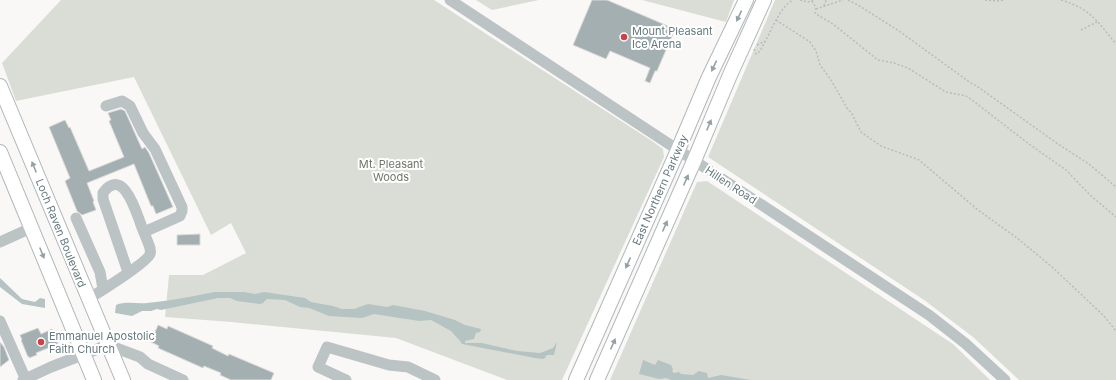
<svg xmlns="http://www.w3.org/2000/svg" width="1116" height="380" font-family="Inter,sans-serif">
<rect width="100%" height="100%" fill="#f9f8f7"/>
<g fill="#daddd6">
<path d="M 61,0 L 434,0 L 652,141 L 663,149 L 664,157 L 562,380 L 507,380 L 396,338 L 231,322 L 165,317 L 169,275 L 203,275 L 246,253 L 231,223 L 211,235 L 134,77 L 16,101 L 2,63 Z"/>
<path d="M 476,0 L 539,0 L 492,10 Z"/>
<path d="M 642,0 L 734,0 L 726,22 Z"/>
<path d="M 775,0 L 1116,0 L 1116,380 L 1019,380 L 973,337 L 924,300 L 708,157 Z"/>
<path d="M 707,181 L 953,344 L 990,380 L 610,380 L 697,182 Z"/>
</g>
<g fill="#b6c3c3">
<path d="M 0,278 L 22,299 L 35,302 L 40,298 L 45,299 L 45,308 L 22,304 L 0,287 Z"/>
<path d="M 215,292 L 244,292 L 255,294 L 264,292 L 305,298 L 311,302 L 333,306 L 342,309 L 354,309 L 368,304 L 387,307 L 393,305 L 425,311 L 455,320 L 465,325 L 481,329 L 480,332 L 476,333 L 474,339 L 465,341 L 465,343 L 482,343 L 517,351 L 540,353 L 553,348 L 557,342 L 554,355 L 547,355 L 544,359 L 535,358 L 462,344 L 460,341 L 451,331 L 431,320 L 419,321 L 374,314 L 362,318 L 329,316 L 309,308 L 300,307 L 285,300 L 267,299 L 263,303 L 260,304 L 237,301 L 230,298 L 218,298 L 161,310 L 157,309 L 151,311 L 142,311 L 132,316 L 115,313 L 116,305 C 126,301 136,304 147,303 C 170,301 193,296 215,292 Z"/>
<path d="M 643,360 L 655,365 L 658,360 L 671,365 L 673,369 L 672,371 L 674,373 L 679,372 L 681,374 L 693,375 L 699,371 L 707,373 L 708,378 L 721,375 L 751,380 L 671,380 L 666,378 L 659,379 L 639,374 Z"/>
</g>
<g fill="#a4afb1" stroke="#dadad9">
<path d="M 592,0 L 607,0 L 675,29 L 657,71 L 655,71 L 650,83 L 645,81 L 650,68 L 610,51 L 606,59 L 573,45 Z"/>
<path d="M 121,109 L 125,111 L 142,149 L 145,147 L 149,153 L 173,207 L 156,214 L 153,206 L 151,206 L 134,164 L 87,183 L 94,201 L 93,202 L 96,210 L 82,215 L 77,211 L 65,181 L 70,178 L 49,127 L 65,120 L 69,128 L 70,127 L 89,171 L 124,157 L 109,121 L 111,120 L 108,113 Z"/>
<path d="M 200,234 L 200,245 L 177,245 L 177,235 Z"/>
<path d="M 158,325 L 167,329 L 168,326 L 213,346 L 212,348 L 228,356 L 229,354 L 274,373 L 271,380 L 231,380 L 220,375 L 221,373 L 204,366 L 203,368 L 158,348 L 159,346 L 151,342 Z"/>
<path d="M 38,328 L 41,334 L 52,329 L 53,331 L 56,330 L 61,341 L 57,342 L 58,344 L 36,353 L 37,355 L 29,358 L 29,356 L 28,357 L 21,340 L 22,340 L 20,335 Z"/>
<path d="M 0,342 L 4,347 L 9,360 L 0,367 Z"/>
</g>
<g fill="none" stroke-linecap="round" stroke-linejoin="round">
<defs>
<g id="major">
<path d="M 0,86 L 123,380"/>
<path d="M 0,152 L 94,380"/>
<path d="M 576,380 L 678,150 L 709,77 L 746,0"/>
<path d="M 597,380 L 694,161 L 730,75 L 764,0"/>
</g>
</defs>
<use href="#major" stroke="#b1b7b9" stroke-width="16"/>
<g stroke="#b7bcbd" stroke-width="1.5" stroke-dasharray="2 2" stroke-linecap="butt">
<path d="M 800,0 L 808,2 L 813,0"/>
<path d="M 848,0 L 858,5 L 899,31 L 968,81 L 978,87 L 1058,144 L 1089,164 L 1116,187"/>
<path d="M 985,0 L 998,1 L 1004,0"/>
<path d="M 1061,0 C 1091,9 1097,21 1116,44"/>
<path d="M 812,1 L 816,8 L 815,13 L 816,14 L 833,24 L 878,60 L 894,63 L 908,68 L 946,92 L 966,96 L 972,100 L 1029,144 L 1066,170 L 1090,195 L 1116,217"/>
<path d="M 824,6 L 826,0"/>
<path d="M 816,9 L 843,0"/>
<path d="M 776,20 L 810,42 L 816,51 L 820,65 L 831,80 L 847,108 L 852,114 L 861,132 L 881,146 L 919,160 L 978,210 L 1017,238 L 1051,266 L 1103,315 L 1116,331"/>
<path d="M 1081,30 L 1097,22"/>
<path d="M 757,45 L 765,41"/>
<path d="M 754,49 L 756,54 L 759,52 C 768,40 779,6 793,0"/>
</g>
<g stroke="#bcc3c4" stroke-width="11">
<path d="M 450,0 L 929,315 L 966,344 L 1005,380"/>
<path d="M 106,106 L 122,101 L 130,106 L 143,133 L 155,149 L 182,207 L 182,211 L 180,216 L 144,232"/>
<path d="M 76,218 L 100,272 L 103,289"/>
<path d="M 0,242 L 31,228"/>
<path d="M 88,299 C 98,293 148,262 150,254 C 151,252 150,250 150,248 C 147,239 143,231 140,222 C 135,208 122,167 103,193 L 103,199 L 128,272"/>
<path d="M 0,321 L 26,380"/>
<path d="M 23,380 L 51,367 L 108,345 L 140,357 L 148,364 L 183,380"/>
<path d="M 346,380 L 318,367 L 327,347 L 389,365 L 408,367 L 435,380"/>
</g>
<use href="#major" stroke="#fff" stroke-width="14"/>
</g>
<defs><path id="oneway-solid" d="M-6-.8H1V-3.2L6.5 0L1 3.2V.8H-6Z"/></defs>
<g fill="#95a2a5">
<use href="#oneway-solid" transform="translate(739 16) rotate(115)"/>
<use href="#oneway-solid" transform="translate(714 66) rotate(115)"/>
<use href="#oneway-solid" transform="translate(709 125) rotate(-67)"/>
<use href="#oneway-solid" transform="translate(34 167) rotate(-112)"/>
<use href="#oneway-solid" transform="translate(686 180) rotate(-66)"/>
<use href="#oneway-solid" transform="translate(665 226) rotate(-66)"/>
<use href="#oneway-solid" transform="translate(42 253) rotate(68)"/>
<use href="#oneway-solid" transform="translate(628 263) rotate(114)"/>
<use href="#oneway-solid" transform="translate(613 344) rotate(-66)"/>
</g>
<g fill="#ce4148" stroke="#fff" stroke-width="1.5">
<circle cx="624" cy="37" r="4"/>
<circle cx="41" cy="342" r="4"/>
</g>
<g text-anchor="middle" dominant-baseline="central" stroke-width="4" stroke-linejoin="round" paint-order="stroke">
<g font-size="11" fill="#677a7e" stroke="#fff" text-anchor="start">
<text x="632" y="31">Mount Pleasant<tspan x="632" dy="13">Ice Arena</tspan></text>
<text x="49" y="336">Emmanuel Apostolic<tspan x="49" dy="13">Faith Church</tspan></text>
</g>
<g font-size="11" fill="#6d7766" stroke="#fff">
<text x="391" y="164">Mt. Pleasant<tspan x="391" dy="13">Woods</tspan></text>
</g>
<g font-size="11" fill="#677a7e" stroke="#fff">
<text transform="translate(731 185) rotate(33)">Hillen Road</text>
<text transform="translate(660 190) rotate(-66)">East Northern Parkway</text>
<text transform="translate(61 233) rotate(68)">Loch Raven Boulevard</text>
</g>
</g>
</svg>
